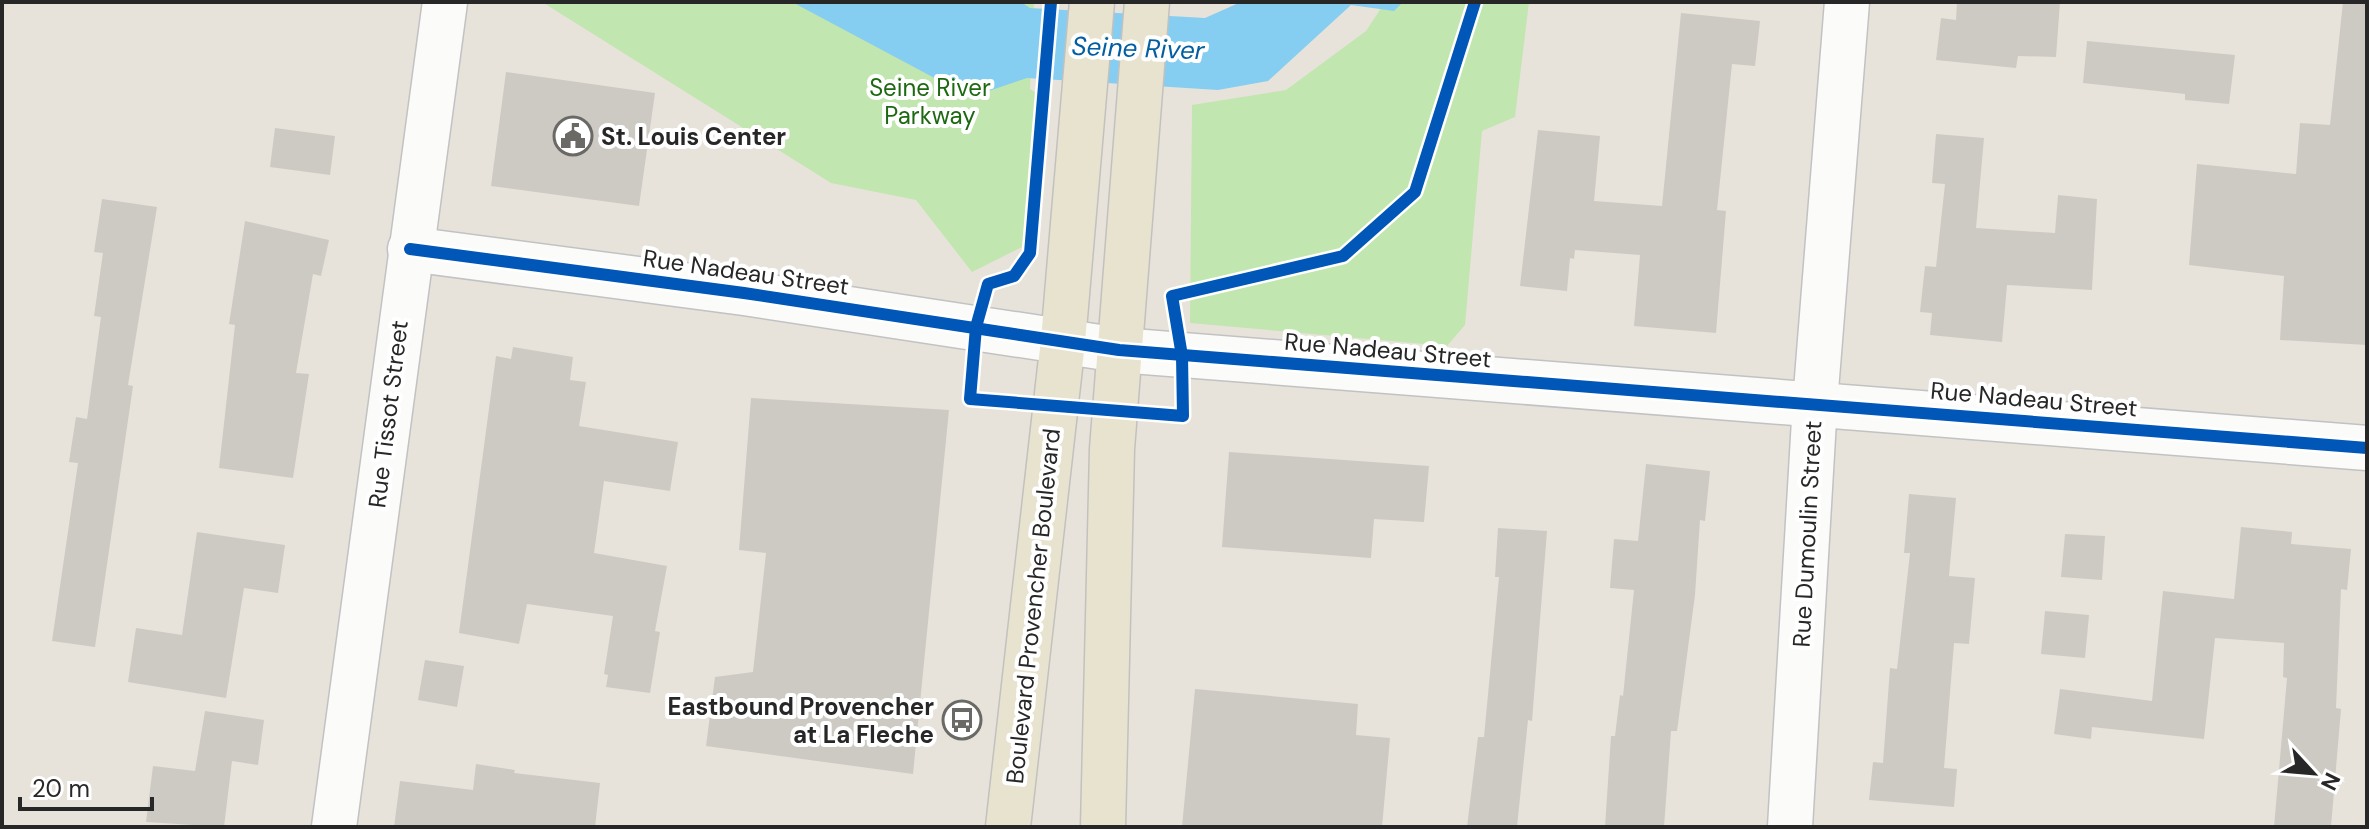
<svg xmlns="http://www.w3.org/2000/svg" width="2369" height="829" font-family="'DM Sans',sans-serif">
<rect width="100%" height="100%" fill="#e7e3db"/>
<g fill="#c2e6af">
<path d="M 542,2 L 1034,2 L 1030,89 L 1040,95 L 1022,247 L 972,272 L 916,200 L 831,183 Z"/>
<path d="M 1385,2 L 1529,2 L 1515,117 L 1482,131 L 1465,325 L 1447,346 L 1190,323 L 1192,105 L 1286,90 L 1366,31 Z"/>
</g>
<path fill="#85cef1" d="M 792,2 L 1021,2 L 1030,8 L 1205,18 L 1241,2 L 1403,2 L 1394,11 L 1351,5 L 1268,81 L 1218,90 L 1027,78 L 980,94 L 942,82 Z"/>
<g fill="#cdcac4">
<path d="M 1957,2 L 2060,2 L 2056,57 L 2018,56 L 2016,68 L 1936,60 L 1941,18 L 1956,20 Z"/>
<path d="M 2343,2 L 2367,3 L 2367,345 L 2280,340 L 2284,276 L 2189,265 L 2197,164 L 2296,174 L 2300,123 L 2330,125 Z"/>
<path d="M 1681,13 L 1760,21 L 1755,66 L 1732,64 L 1717,210 L 1726,211 L 1716,333 L 1634,326 L 1640,255 L 1575,250 L 1574,259 L 1570,258 L 1567,291 L 1520,286 L 1538,130 L 1600,136 L 1594,201 L 1662,206 Z"/>
<path d="M 2087,41 L 2235,55 L 2229,104 L 2185,100 L 2185,94 L 2083,83 Z"/>
<path d="M 506,72 L 655,93 L 639,206 L 491,186 Z"/>
<path d="M 275,128 L 335,136 L 330,175 L 270,167 Z"/>
<path d="M 1936,134 L 1984,138 L 1976,228 L 2055,233 L 2058,195 L 2097,199 L 2092,290 L 2007,285 L 2002,342 L 1930,335 L 1932,313 L 1920,312 L 1925,266 L 1936,267 L 1945,184 L 1932,183 Z"/>
<path d="M 102,199 L 157,207 L 128,385 L 133,386 L 95,647 L 52,641 L 78,463 L 69,462 L 76,417 L 87,419 L 101,317 L 94,316 L 103,253 L 94,252 Z"/>
<path d="M 245,221 L 329,240 L 321,276 L 313,274 L 296,373 L 309,374 L 293,478 L 219,468 L 235,325 L 229,324 Z"/>
<path d="M 513,347 L 573,357 L 570,380 L 586,382 L 579,426 L 678,442 L 670,491 L 604,481 L 594,553 L 667,566 L 655,631 L 660,632 L 650,693 L 606,687 L 608,675 L 604,674 L 613,616 L 527,604 L 519,644 L 459,633 L 496,356 L 511,359 Z"/>
<path d="M 751,398 L 949,410 L 913,774 L 706,746 L 715,677 L 753,672 L 766,553 L 739,550 Z"/>
<path d="M 1229,452 L 1429,466 L 1424,522 L 1374,519 L 1371,558 L 1222,547 Z"/>
<path d="M 1646,464 L 1710,471 L 1705,521 L 1700,520 L 1695,595 L 1677,731 L 1671,731 L 1664,827 L 1605,827 L 1611,736 L 1615,736 L 1620,695 L 1623,696 L 1634,590 L 1610,588 L 1614,539 L 1638,541 Z"/>
<path d="M 1909,494 L 1956,498 L 1949,576 L 1975,578 L 1969,644 L 1954,643 L 1944,768 L 1957,769 L 1954,807 L 1869,800 L 1873,762 L 1883,763 L 1890,668 L 1897,669 L 1910,553 L 1904,553 Z"/>
<path d="M 2241,527 L 2292,532 L 2291,544 L 2351,549 L 2347,590 L 2341,589 L 2336,708 L 2341,709 L 2331,827 L 2274,827 L 2287,678 L 2283,677 L 2284,643 L 2215,638 L 2204,739 L 2092,727 L 2091,739 L 2054,734 L 2060,689 L 2152,701 L 2163,591 L 2234,599 Z"/>
<path d="M 1498,528 L 1547,531 L 1532,721 L 1528,720 L 1517,827 L 1467,827 L 1478,737 L 1484,737 L 1499,577 L 1495,577 Z"/>
<path d="M 197,532 L 285,545 L 278,593 L 244,588 L 226,698 L 128,682 L 136,628 L 182,635 Z"/>
<path d="M 2065,534 L 2105,536 L 2102,580 L 2061,577 Z"/>
<path d="M 2045,611 L 2089,615 L 2085,658 L 2041,654 Z"/>
<path d="M 425,660 L 464,666 L 457,707 L 418,700 Z"/>
<path d="M 1195,689 L 1358,704 L 1356,735 L 1390,738 L 1382,827 L 1182,827 Z"/>
<path d="M 205,711 L 264,720 L 258,765 L 232,761 L 224,827 L 146,822 L 153,766 L 195,771 Z"/>
<path d="M 476,764 L 515,770 L 514,773 L 600,783 L 595,827 L 394,827 L 400,781 L 473,790 Z"/>
</g>
<g fill="none" stroke-linecap="round" stroke-linejoin="round">
<defs>
<g id="minor">
<path d="M 410,249 L 744,293 L 1119,350 L 2367,448"/>
<path d="M 334,827 L 445,2"/>
<path d="M 1790,827 L 1815,403 L 1847,2"/>
</g>
<g id="major">
<path d="M 1008,827 L 1063,341 L 1092,2"/>
<path d="M 1103,827 L 1112,449 L 1147,2"/>
</g>
</defs>
<use href="#minor" stroke="#c2c2c2" stroke-width="47"/>
<use href="#major" stroke="#c3c1bf" stroke-width="47"/>
<use href="#minor" stroke="#fbfbfa" stroke-width="44"/>
<use href="#major" stroke="#e7e3cf" stroke-width="44"/>
<defs>
<g id="cycleway">
<path d="M 1051,2 L 1030,253 L 1014,276 L 988,284 L 976,327 L 970,399 L 1183,416 L 1182,356 L 1172,296 L 1343,256 L 1415,192 L 1475,2"/>
<path d="M 410,249 L 744,293 L 1119,350 L 2367,448"/>
</g>
</defs>
<use href="#cycleway" stroke="#fff" stroke-width="17"/>
<use href="#cycleway" stroke="#0057b8" stroke-width="12"/>
</g>
<defs>
<symbol id="civic-ring" viewBox="-11 -11 22 22"><circle r="9.5" fill="#fff" stroke="#6a6966" stroke-width="1.5"/><path d="M-.6-6.5H3V-4.5H.6V-3L4-1V1h2V6H-6V1h2V-1L-.6-3ZM-1.2 2.5V6h2.4V2.5Z" fill="#6a6966"/></symbol>
<symbol id="bus-ring" viewBox="-11 -11 22 22"><circle r="9.5" fill="#fff" stroke="#6a6966" stroke-width="1.5"/><path d="M-5-6H5V4H4V6H2V4H-2V6H-4V4H-5ZM-3.5-4V0h7V-4ZM-3.5 1.2v1.5H-2V1.2ZM2 1.2v1.5H3.5V1.2Z" fill="#6a6966"/></symbol>
</defs>
<g fill-rule="evenodd">
<use href="#civic-ring" x="551" y="114" width="44" height="44"/>
<use href="#bus-ring" x="940" y="698" width="44" height="44"/>
</g>
<g text-anchor="middle" dominant-baseline="central" stroke-width="8" stroke-linejoin="round" paint-order="stroke">
<g font-size="24" fill="#1d6911" stroke="#fff">
<text x="930" y="87">Seine River<tspan x="930" dy="28">Parkway</tspan></text>
</g>
<g font-size="24" font-weight="bold" fill="#272727" stroke="#fff" text-anchor="start">
<text x="601" y="136">St. Louis Center</text>
<text x="934" y="706" text-anchor="end">Eastbound Provencher<tspan x="934" dy="28">at La Fleche</tspan></text>
</g>
<g font-size="24" fill="#272727" stroke="#fff">
<text transform="translate(746 272) rotate(8)">Rue Nadeau Street</text>
<text transform="translate(1388 350) rotate(5)">Rue Nadeau Street</text>
<text transform="translate(2034 399) rotate(5)">Rue Nadeau Street</text>
<text transform="translate(388 414) rotate(-83)">Rue Tissot Street</text>
<text transform="translate(1807 534) rotate(-87)">Rue Dumoulin Street</text>
<text transform="translate(1033 606) rotate(-84)">Boulevard Provencher Boulevard</text>
</g>
<g font-size="26" font-style="italic" fill="#005ea1" stroke="#fff">
<text transform="translate(1138 48) rotate(2)">Seine River</text>
</g>
</g>
<rect width="2369" height="829" fill="none" stroke="#272727" stroke-width="8"/>
<g transform="translate(2313 773) rotate(116)" stroke="#ffffff" stroke-width="6" paint-order="stroke">
<path d="M0-6L14 30L0 20L-14 30Z" fill="#272727"/>
<text y="-12" font-size="22" font-weight="bold" text-anchor="middle" fill="#272727">N</text>
</g>
<path d="M20 797v12h132v-12" fill="none" stroke="#272727" stroke-width="4"/>
<text x="32" y="797" font-size="24" fill="#272727" stroke="#ffffff" stroke-width="6" paint-order="stroke">20 m</text>
</svg>
